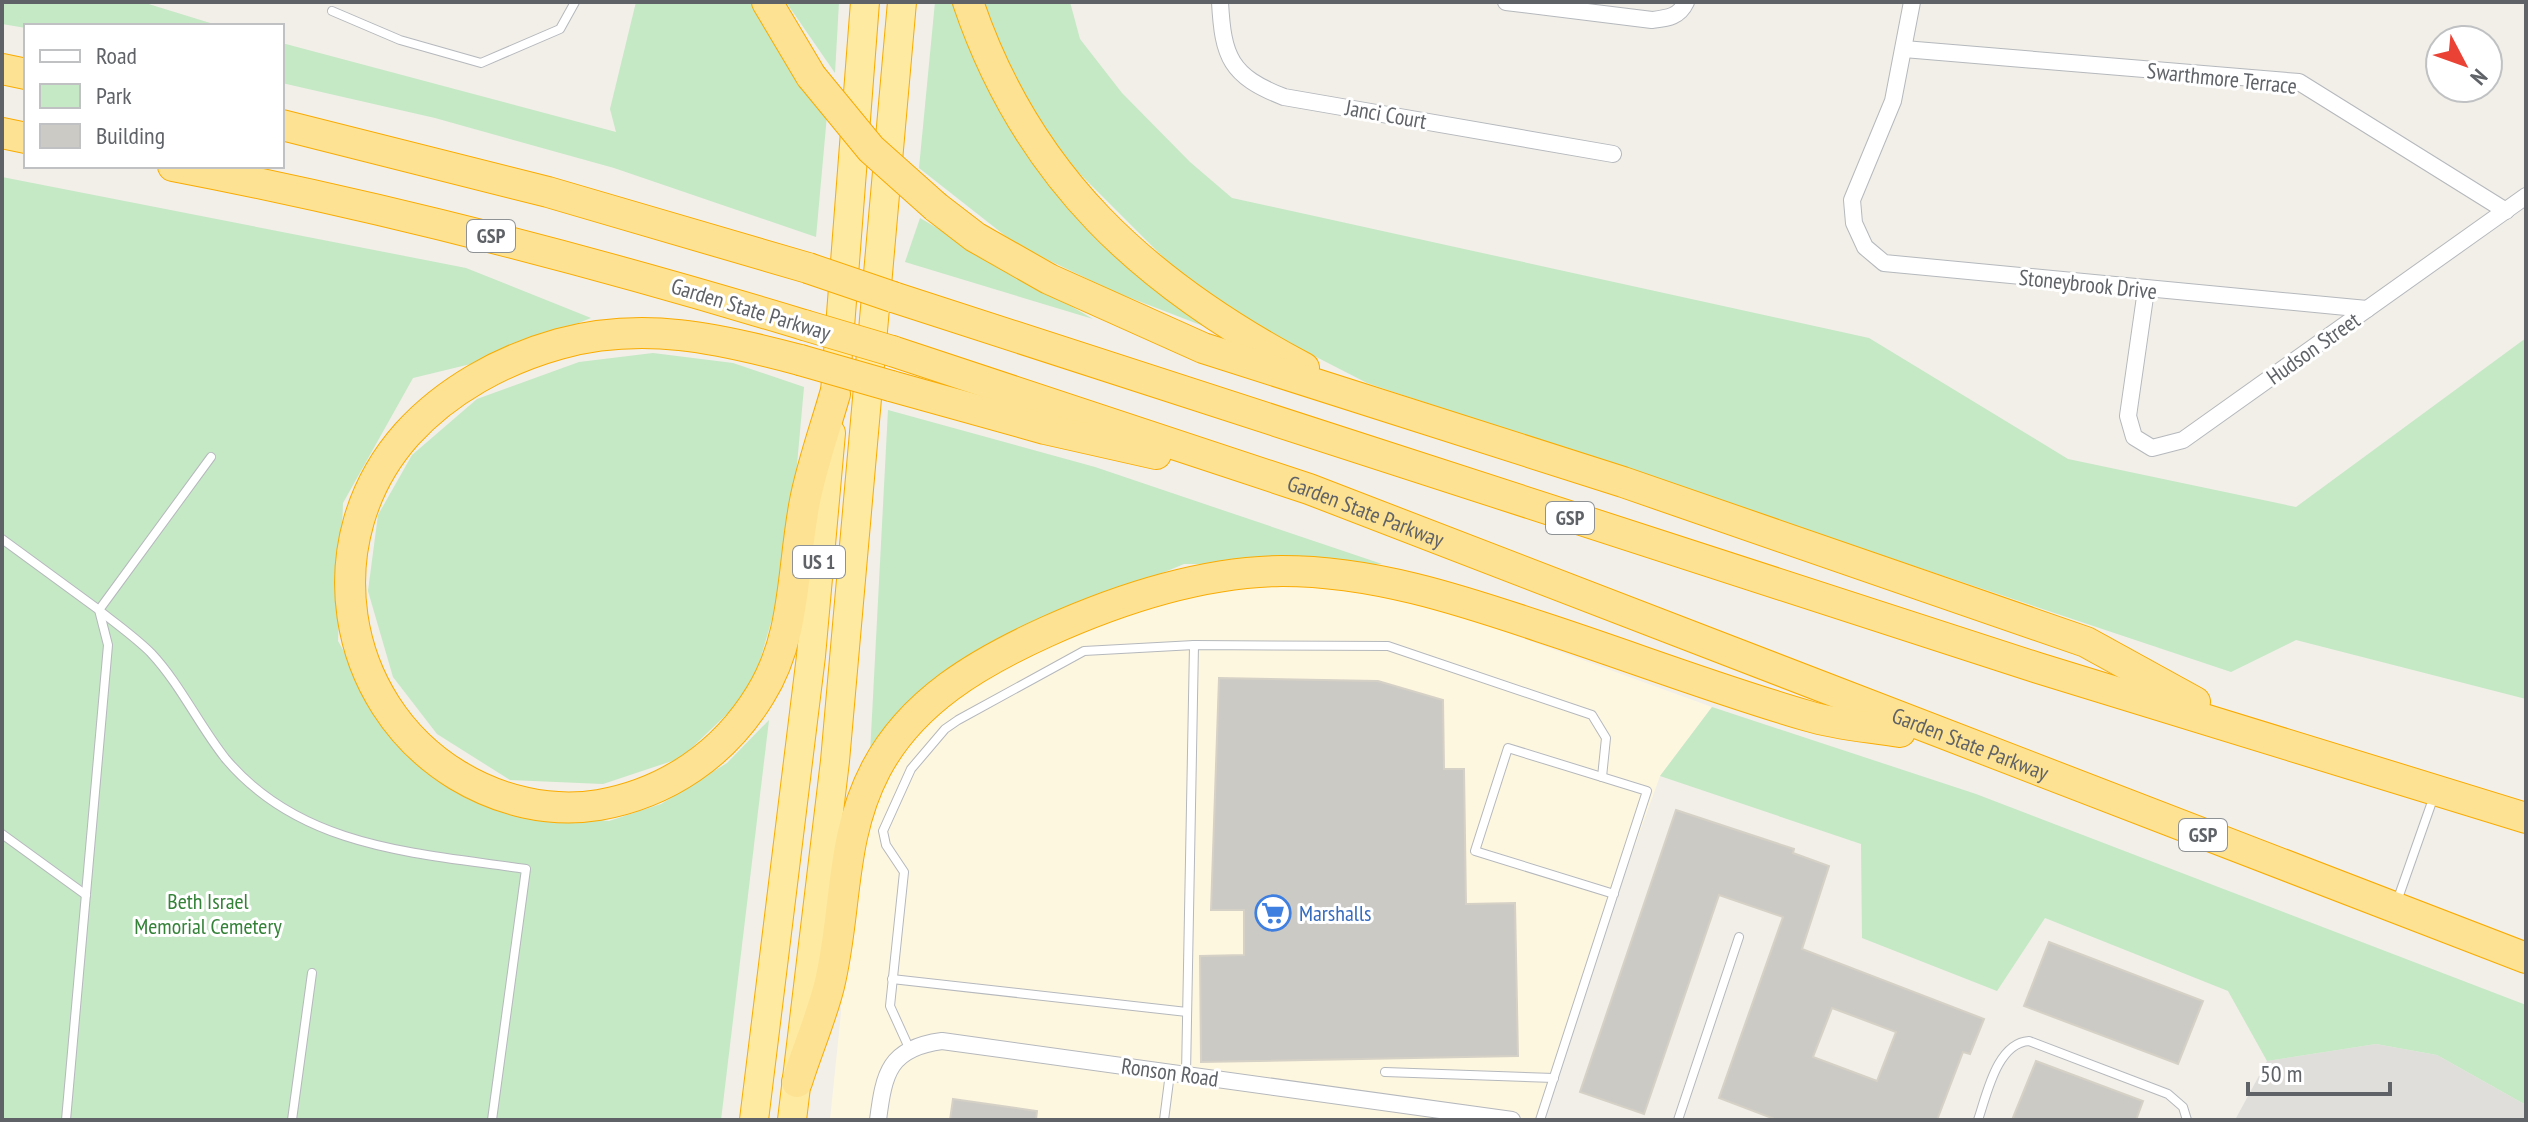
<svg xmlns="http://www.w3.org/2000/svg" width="2528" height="1122" font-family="'PT Sans Narrow',sans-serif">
<rect width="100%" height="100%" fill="#f1efe8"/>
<path fill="#fef7e0" d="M 1286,582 L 1412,598 L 1712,707 L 1660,776 L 1536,1120 L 830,1120 L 841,1013 L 845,924 L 867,813 L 915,735 L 957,689 L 1039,648 L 1120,615 L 1203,589 Z"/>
<path fill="#e0deda" d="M 2376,1044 L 2437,1055 L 2526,1105 L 2526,1120 L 2235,1120 L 2267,1061 Z"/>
<g fill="#c5e8c5">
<path d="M 2,2 L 142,2 L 220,26 L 26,28 L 2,24 Z"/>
<path d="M 636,2 L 753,2 L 827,115 L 816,237 L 614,168 L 435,118 L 282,83 L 282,43 L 616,132 L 610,109 Z"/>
<path d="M 786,2 L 839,2 L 835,73 Z"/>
<path d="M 935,2 L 961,2 L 975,53 L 1211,329 L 1115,292 L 1017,245 L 919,168 Z"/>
<path d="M 985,2 L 1070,2 L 1080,39 L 1122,93 L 1190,162 L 1232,198 L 1869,338 L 2068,459 L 2296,507 L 2526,338 L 2526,699 L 2296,640 L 2231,672 L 1367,383 L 1246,321 L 1171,265 L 1046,140 L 996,47 Z"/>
<path d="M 2,177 L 466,268 L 591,318 L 483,361 L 413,378 L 343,503 L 338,641 L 395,742 L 534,814 L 609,821 L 661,804 L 727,763 L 769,720 L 721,1120 L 2,1120 Z"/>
<path d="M 920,218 L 1093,319 L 905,262 Z"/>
<path d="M 653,353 L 733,363 L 804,387 L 788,564 L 751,691 L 681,758 L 603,784 L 510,780 L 437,734 L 393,677 L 368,591 L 378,515 L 412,455 L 477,399 L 579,362 Z"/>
<path d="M 888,410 L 1095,467 L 1382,564 L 1184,564 L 995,642 L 912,698 L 870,754 Z"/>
<path d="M 1712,707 L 1976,794 L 2526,1005 L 2526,1105 L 2437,1055 L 2376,1044 L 2267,1061 L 2228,991 L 2045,918 L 1997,991 L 1862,938 L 1861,844 L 1660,776 Z"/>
</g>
<g fill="#cccac5" stroke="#d6d1c6" stroke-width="2" fill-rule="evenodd">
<path d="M 1219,678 L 1378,681 L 1443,700 L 1444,769 L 1464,769 L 1466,904 L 1515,903 L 1518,1056 L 1201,1062 L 1200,956 L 1244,955 L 1244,910 L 1211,910 Z"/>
<path d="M 1676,810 L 1794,849 L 1793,853 L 1829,866 L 1802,949 L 1984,1019 L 1970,1054 L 1963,1052 L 1937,1120 L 1777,1120 L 1719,1098 L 1783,917 L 1719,895 L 1644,1114 L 1580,1092 ZM 1832,1008 L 1896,1032 L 1877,1081 L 1813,1057 Z"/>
<path d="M 2049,942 L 2203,1001 L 2178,1064 L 2024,1006 Z"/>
<path d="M 2036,1061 L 2143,1101 L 2136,1120 L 2012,1120 Z"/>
<path d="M 953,1099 L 1037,1111 L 1036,1120 L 950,1120 Z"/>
</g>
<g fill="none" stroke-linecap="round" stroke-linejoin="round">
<defs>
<g id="service">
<path d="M 332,11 L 400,40 L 481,63 L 560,29 L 575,2"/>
<path d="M 211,457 L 99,610 C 116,624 135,637 151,653 C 180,684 199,725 225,758 C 301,849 418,853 526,869 L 492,1120"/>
<path d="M 2,539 L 99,610 L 108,645 L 66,1120"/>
<path d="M 2,834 L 86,895"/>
<path d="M 2396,904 L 2434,796"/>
<path d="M 892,979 L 1187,1012"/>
<path d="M 910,1050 L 890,1006 L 904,872 L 886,845 L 883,831 L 911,769 L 945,729 L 958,720 L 1084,651 L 1194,645 L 1388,646 L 1592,715 L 1606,738 L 1602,777"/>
<path d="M 1385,1072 L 1554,1078"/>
<path d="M 1186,1074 L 1194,645"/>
<path d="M 292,1120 L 312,973"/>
<path d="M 1164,1120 L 1170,1073"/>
<path d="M 1540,1120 L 1647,791 L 1508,748 L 1475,851 L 1614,894"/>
<path d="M 1678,1120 L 1739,937"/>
<path d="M 1978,1120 C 1987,1094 1997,1043 2029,1041 L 2168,1094 L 2183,1107 L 2187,1120"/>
</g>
<g id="minor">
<path d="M 1220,2 C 1223,57 1230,76 1284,97 L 1613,154"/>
<path d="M 1506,2 L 1652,20 C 1668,18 1679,17 1686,2"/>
<path d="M 1912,2 L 1893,101 L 1852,200 L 1854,223 L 1865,247 L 1884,263 L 2367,309"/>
<path d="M 1904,49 L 2299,82 L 2506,211"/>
<path d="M 2146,290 L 2128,416 L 2134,437 L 2152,448 L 2183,440 L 2526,196"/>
<path d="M 878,1120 C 884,1073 889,1048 942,1041 L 1512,1120"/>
</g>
<g id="trunk">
<path d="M 835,392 L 865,2"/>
<path d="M 754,1120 L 811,656 L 831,433"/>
<path d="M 792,1120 L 835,761 L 902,2"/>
</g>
<g id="motorway">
<path d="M 767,2 L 811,76"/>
<path d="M 968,2 C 1027,177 1144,283 1304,368"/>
<path d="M 2,69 L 26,74"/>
<path d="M 282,125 L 548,192 L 808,268"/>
<path d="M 2,133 L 26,138"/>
<path d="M 173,166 C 387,207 596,262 804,325"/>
<path d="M 936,207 L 975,237 L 1049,279 L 1203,348 L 1623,482 L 2086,642 L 2195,702"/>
<path d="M 893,297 L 2038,668 L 2526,818"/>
<path id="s1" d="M 892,351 L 1309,489 L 2526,958"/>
<path d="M 800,360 C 718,338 642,321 559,344 C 502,360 447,390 407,434 C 314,538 338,702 457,775 C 500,801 550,813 599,805 C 667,793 724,754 760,695 C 797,636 792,567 805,501 C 812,465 825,429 835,394"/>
<path d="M 891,386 L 1045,429 L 1156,454"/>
<path d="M 797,1082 C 807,1050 821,1018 829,986 C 847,913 839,839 876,769 C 912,701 978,663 1046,632 C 1119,599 1201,572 1282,571 C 1372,571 1458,599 1541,627 C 1630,656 1718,690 1808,716 C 1837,725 1870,727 1900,732"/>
</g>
</defs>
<use href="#service" stroke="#b5b8bc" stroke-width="10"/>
<use href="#minor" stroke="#b5b8bc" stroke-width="18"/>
<use href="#trunk" stroke="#f9ab00" stroke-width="30"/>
<use href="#motorway" stroke="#f9ab00" stroke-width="32"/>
<use href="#service" stroke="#fff" stroke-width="8"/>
<use href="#minor" stroke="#fff" stroke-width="16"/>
<use href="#trunk" stroke="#feeaa1" stroke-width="28"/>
<use href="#motorway" stroke="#fde293" stroke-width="30"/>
<defs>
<g id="motorway-bridge">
<path d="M 811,76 L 871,149 L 936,207"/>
<path d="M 808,268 L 893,297"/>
<path d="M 804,325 L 892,351"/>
<path d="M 800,360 L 891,386"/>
</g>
</defs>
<use href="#motorway-bridge" stroke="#f9ab00" stroke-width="32" stroke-linecap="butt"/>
<use href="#motorway-bridge" stroke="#fde293" stroke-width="30"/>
</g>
<defs>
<symbol id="supermarket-ring" viewBox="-11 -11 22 22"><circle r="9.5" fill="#fff" stroke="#3f7fe0" stroke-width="1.5"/><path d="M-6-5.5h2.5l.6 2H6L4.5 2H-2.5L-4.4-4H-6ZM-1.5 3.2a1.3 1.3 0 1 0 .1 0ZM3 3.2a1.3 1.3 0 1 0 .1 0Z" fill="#3f7fe0"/></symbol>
</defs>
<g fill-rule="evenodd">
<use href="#supermarket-ring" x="1253" y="893" width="40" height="40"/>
</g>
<g text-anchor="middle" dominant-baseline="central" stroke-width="6" stroke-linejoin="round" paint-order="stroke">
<g fill="#fff" stroke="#8f9295" stroke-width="2">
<rect x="467" y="220" width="48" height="32" rx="6"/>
<rect x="1546" y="502" width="48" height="32" rx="6"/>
<rect x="793" y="546" width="52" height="32" rx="6"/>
<rect x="2179" y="819" width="48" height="32" rx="6"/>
</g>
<g font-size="20" font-weight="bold" fill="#5f6368">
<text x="491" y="236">GSP</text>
<text x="1570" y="518">GSP</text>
<text x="819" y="562">US 1</text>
<text x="2203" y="835">GSP</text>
</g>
<g font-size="22" fill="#5f6368" stroke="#fff">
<text transform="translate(2222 78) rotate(6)">Swarthmore Terrace</text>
<text transform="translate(1386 114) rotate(10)">Janci Court</text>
<text transform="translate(2088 284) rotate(6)">Stoneybrook Drive</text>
<text transform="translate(751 309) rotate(17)">Garden State Parkway</text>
<text transform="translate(2313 348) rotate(-35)">Hudson Street</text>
<text stroke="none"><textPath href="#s1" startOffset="500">Garden State Parkway</textPath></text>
<text stroke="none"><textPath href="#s1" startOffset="1148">Garden State Parkway</textPath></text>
<text transform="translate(1170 1072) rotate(8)">Ronson Road</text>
</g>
<g font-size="22" fill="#348238" stroke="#fff">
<text x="208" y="901">Beth Israel<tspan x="208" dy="25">Memorial Cemetery</tspan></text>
</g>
<g font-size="22" fill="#366cbe" stroke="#fff" text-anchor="start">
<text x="1299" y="913">Marshalls</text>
</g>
</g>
<rect width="2528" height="1122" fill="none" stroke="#5f6368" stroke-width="8"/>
<rect x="24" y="24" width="260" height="144" fill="#ffffff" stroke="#bfc1c3" stroke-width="2"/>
<rect x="40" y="50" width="40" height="12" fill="#ffffff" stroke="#bfc1c3" stroke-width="2"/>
<text x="96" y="64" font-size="24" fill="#5f6368">Road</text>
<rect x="40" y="84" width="40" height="24" fill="#c5e8c5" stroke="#bfc1c3" stroke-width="2"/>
<text x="96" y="104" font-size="24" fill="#5f6368">Park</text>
<rect x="40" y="124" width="40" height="24" fill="#cccac5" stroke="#bfc1c3" stroke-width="2"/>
<text x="96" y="144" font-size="24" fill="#5f6368">Building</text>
<g transform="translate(2464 64) rotate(131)"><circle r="38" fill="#ffffff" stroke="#bfc1c3" stroke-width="2"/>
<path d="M0-6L14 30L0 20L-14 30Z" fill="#ea4335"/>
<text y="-12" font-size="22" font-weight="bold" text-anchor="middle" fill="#5f6368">N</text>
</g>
<path d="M2248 1082v12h142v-12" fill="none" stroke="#5f6368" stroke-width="4"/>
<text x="2260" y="1082" font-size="24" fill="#5f6368" stroke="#ffffff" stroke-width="6" paint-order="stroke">50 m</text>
</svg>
